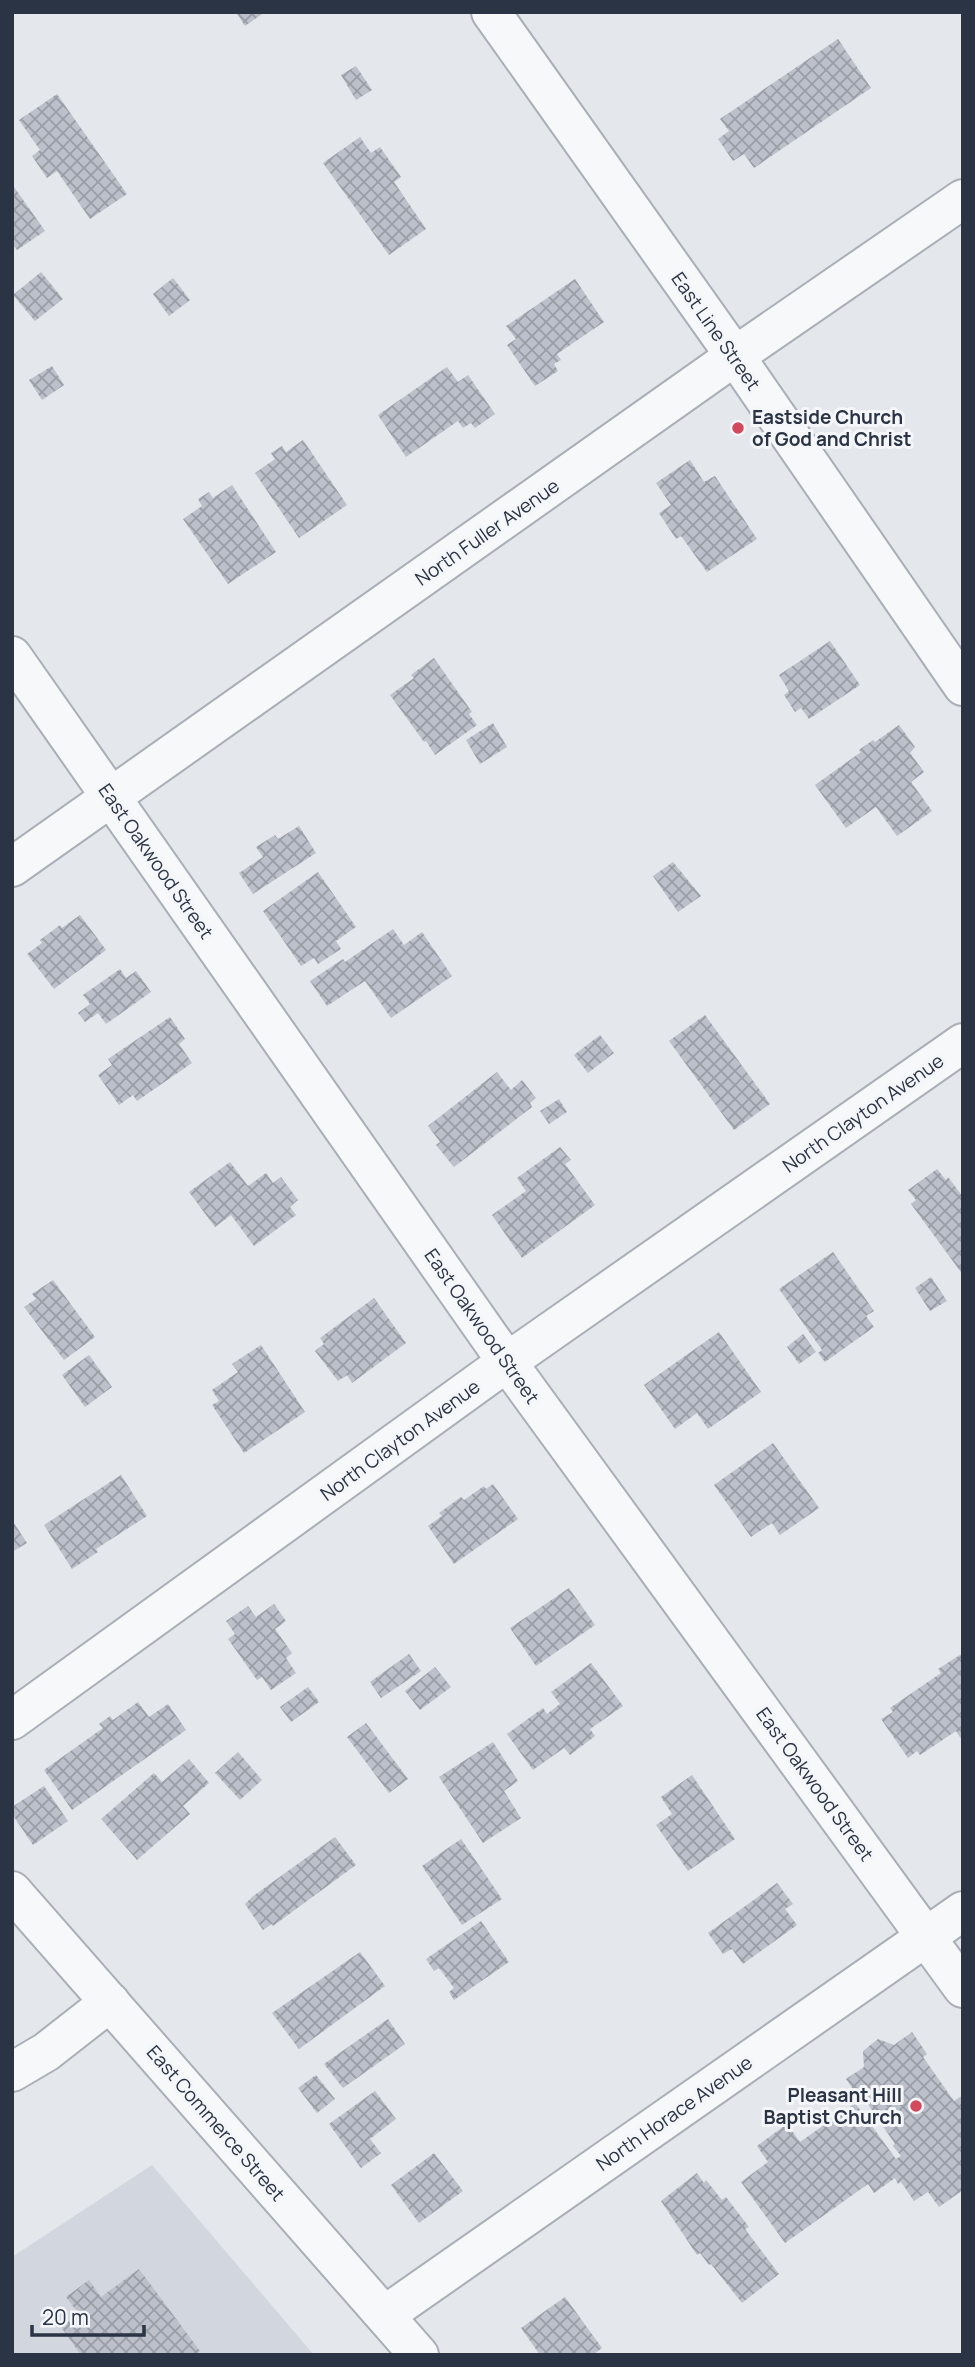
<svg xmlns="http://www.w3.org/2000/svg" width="975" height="2367" font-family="Manrope,sans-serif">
<defs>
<pattern id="building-cross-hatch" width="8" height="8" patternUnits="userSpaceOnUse" patternTransform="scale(1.75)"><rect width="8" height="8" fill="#bbc0ca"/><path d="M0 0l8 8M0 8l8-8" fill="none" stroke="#989da6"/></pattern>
</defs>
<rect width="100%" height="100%" fill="#e4e7ec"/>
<path fill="#d2d6de" d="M 152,2165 L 314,2355 L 12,2355 L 12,2257 Z"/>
<g fill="url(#building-cross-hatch)">
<path d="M 236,12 L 265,12 L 245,26 Z"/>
<path d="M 838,39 L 871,88 L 754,168 L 744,154 L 733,161 L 718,139 L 729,131 L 720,119 Z"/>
<path d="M 356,66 L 372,90 L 356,100 L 341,75 Z"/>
<path d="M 57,94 L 127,194 L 90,219 L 57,171 L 47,178 L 32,156 L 40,150 L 19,120 Z"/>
<path d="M 360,137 L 371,153 L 380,147 L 401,177 L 394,182 L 426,229 L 389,255 L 323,163 Z"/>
<path d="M 12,184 L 45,231 L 17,250 L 12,244 Z"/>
<path d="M 41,272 L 63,299 L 35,321 L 13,295 Z"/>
<path d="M 173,278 L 190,300 L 169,316 L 153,294 Z"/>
<path d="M 575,279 L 604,322 L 557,354 L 561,360 L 554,364 L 558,371 L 535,386 L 507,345 L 516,339 L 506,326 Z"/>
<path d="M 52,366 L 64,385 L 42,400 L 29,380 Z"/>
<path d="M 447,367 L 458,382 L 468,375 L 495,414 L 475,428 L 471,423 L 463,428 L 458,421 L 406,457 L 378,415 Z"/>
<path d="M 303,440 L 347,505 L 299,538 L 255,473 L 275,459 L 271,453 L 282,446 L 286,452 Z"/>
<path d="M 690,460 L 704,482 L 715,476 L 757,539 L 707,572 L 681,536 L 676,539 L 659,513 L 671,505 L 656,483 Z"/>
<path d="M 232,485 L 276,552 L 228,584 L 183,519 L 202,506 L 198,499 L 209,492 L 213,498 Z"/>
<path d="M 830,641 L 860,685 L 809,719 L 801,708 L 795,712 L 784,695 L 789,691 L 779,675 Z"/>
<path d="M 434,658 L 472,712 L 469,714 L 477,725 L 435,755 L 426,741 L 424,742 L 390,695 L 414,678 L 411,675 Z"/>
<path d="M 493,723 L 507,747 L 480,764 L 466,740 Z"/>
<path d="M 899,725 L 915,747 L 910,753 L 924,772 L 911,782 L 932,811 L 897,836 L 876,807 L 846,828 L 815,785 L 861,752 L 859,750 L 873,740 L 875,742 Z"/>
<path d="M 299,826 L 316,853 L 253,894 L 239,873 L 263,857 L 256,847 L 275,835 L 278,839 Z"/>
<path d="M 673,862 L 701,896 L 678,912 L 653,876 Z"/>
<path d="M 318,872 L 356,927 L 336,941 L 341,949 L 318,964 L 314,958 L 301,966 L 263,911 Z"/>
<path d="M 80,915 L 106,950 L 54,989 L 27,954 L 42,943 L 40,940 L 60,925 L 62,928 Z"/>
<path d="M 393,929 L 404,945 L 422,932 L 452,976 L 391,1018 L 365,981 L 327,1006 L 310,981 L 343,959 L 345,962 Z"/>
<path d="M 120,969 L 126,978 L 136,971 L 151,992 L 106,1024 L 98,1013 L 85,1022 L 78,1013 L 90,1004 L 83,995 Z"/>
<path d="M 705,1015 L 770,1104 L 734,1130 L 669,1041 Z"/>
<path d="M 170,1017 L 185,1039 L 179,1044 L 192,1063 L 137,1101 L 133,1095 L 119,1105 L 98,1075 L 112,1065 L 108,1059 Z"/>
<path d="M 600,1035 L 614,1053 L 588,1073 L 574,1055 Z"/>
<path d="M 497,1072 L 511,1090 L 522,1080 L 536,1098 L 530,1103 L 532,1107 L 454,1167 L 436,1145 L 440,1142 L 428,1126 Z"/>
<path d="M 559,1099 L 567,1112 L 549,1124 L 540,1111 Z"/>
<path d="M 560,1147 L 571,1160 L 565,1164 L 595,1205 L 522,1258 L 492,1215 L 526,1191 L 517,1178 Z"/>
<path d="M 230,1162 L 248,1186 L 266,1173 L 273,1183 L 281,1177 L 298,1200 L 290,1207 L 296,1215 L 254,1246 L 231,1215 L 215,1227 L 189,1192 Z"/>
<path d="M 937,1169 L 946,1180 L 948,1177 L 963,1197 L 963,1275 L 911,1204 L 916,1200 L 908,1190 Z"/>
<path d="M 833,1252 L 874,1311 L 866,1316 L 874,1327 L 825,1362 L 818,1353 L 822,1350 L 779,1289 Z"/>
<path d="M 931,1277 L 947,1301 L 930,1311 L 915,1288 Z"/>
<path d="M 53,1280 L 95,1337 L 64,1360 L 24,1307 L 36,1299 L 32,1294 Z"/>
<path d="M 374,1298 L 406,1343 L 352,1383 L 347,1375 L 338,1381 L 315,1351 L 324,1344 L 320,1338 Z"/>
<path d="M 719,1332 L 761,1392 L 708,1429 L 697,1413 L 675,1429 L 644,1385 Z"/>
<path d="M 803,1334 L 816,1352 L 799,1364 L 787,1347 Z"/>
<path d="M 261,1345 L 305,1412 L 244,1453 L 212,1405 L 219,1401 L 212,1390 L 238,1372 L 232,1364 Z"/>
<path d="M 89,1355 L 112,1387 L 85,1407 L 62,1375 Z"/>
<path d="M 773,1443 L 819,1508 L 780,1535 L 772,1523 L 751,1537 L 714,1485 Z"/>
<path d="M 121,1475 L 147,1516 L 96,1549 L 98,1552 L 72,1569 L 44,1525 Z"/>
<path d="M 493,1484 L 518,1519 L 454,1564 L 428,1526 L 442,1516 L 439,1513 L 461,1497 L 464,1500 L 484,1486 L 486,1489 Z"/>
<path d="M 12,1520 L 27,1543 L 12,1552 Z"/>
<path d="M 569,1588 L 595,1625 L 536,1666 L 510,1628 Z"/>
<path d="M 274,1604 L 286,1621 L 275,1629 L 292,1653 L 286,1658 L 296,1673 L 271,1690 L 262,1677 L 257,1680 L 228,1639 L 235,1634 L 226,1621 L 248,1606 L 256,1617 Z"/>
<path d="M 963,1653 L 963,1742 L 956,1731 L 920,1755 L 917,1751 L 908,1758 L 881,1719 L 893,1712 L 890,1708 L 941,1673 L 938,1669 Z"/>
<path d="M 409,1654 L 421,1671 L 381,1698 L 370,1682 Z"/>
<path d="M 591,1663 L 623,1706 L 590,1729 L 595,1736 L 570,1755 L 564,1748 L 533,1770 L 507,1734 L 543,1708 L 547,1714 L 560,1704 L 551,1692 Z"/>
<path d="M 435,1667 L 451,1687 L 420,1710 L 405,1691 Z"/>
<path d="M 308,1687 L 319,1702 L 291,1722 L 280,1707 Z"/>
<path d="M 138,1702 L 149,1717 L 168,1704 L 186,1730 L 72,1810 L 44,1770 L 103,1728 L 99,1724 L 110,1716 L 113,1720 Z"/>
<path d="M 366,1723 L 408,1779 L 389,1793 L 347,1737 Z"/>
<path d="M 493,1742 L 518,1781 L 504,1791 L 521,1818 L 483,1843 L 439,1777 Z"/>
<path d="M 238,1752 L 262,1780 L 240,1800 L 215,1773 Z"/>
<path d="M 189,1759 L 209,1783 L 183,1806 L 190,1814 L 137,1860 L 101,1819 L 154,1773 L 162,1782 Z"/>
<path d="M 692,1775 L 735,1839 L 688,1871 L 656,1825 L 672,1814 L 661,1797 Z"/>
<path d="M 44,1786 L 68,1821 L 33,1845 L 12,1814 L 12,1807 Z"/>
<path d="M 335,1837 L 356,1865 L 273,1926 L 272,1924 L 263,1930 L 245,1904 L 252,1897 Z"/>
<path d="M 461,1839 L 502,1899 L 462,1925 L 422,1866 Z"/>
<path d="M 777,1883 L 793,1904 L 785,1909 L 797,1925 L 743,1964 L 732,1949 L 723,1954 L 708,1933 Z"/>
<path d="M 481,1921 L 509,1962 L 454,2000 L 449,1992 L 454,1988 L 439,1968 L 434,1971 L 426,1959 Z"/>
<path d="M 360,1952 L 385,1986 L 299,2049 L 272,2013 Z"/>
<path d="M 388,2019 L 405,2044 L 343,2088 L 324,2064 Z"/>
<path d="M 912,2032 L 927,2054 L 923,2057 L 954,2101 L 963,2095 L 963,2190 L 939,2207 L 928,2192 L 914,2201 L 901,2182 L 898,2184 L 895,2178 L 874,2193 L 868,2184 L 785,2243 L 741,2182 L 768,2162 L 757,2146 L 787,2124 L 800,2142 L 855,2103 L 896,2159 L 901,2156 L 893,2146 L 895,2144 L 865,2100 L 862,2102 L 846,2079 L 864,2067 L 863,2051 L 878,2039 L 894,2045 Z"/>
<path d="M 316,2075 L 335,2099 L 317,2113 L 298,2088 Z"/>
<path d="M 375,2091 L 396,2119 L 370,2139 L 381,2153 L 361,2168 L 329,2124 Z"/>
<path d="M 434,2153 L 463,2191 L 419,2223 L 391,2185 Z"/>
<path d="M 697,2173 L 704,2183 L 706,2180 L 722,2200 L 726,2197 L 749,2227 L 745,2229 L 779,2274 L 742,2303 L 711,2264 L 709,2265 L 700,2253 L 697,2255 L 661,2201 Z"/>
<path d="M 139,2269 L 200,2351 L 195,2355 L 81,2355 L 61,2327 L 79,2314 L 66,2297 L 89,2280 L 101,2297 Z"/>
<path d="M 565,2297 L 602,2348 L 593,2355 L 540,2355 L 521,2328 Z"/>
</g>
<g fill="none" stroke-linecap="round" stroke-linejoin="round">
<defs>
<g id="minor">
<path d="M 491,12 L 735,356 L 963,686"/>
<path d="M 12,656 L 507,1362 L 963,1988"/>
<path d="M 12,867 L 735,356 L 963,199"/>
<path d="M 12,1720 L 507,1362 L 963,1043"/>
<path d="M 12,1891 L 419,2355"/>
<path d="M 12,2072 L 46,2052 L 110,2002"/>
<path d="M 385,2315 L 963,1911"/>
</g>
</defs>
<use href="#minor" stroke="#a9aeb7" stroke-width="42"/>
<use href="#minor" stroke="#f7f8fa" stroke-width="38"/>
</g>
<g fill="#d1495b" stroke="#f4f6f9" stroke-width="2.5">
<circle cx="738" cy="428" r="7"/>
<circle cx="916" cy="2106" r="7"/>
</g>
<g text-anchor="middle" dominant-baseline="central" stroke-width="6" stroke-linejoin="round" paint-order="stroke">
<g font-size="19" fill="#2b3445" stroke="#f4f6f9">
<text transform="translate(716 331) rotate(55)">East Line Street</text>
<text transform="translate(487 532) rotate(-35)">North Fuller Avenue</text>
<text transform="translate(156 861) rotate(55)">East Oakwood Street</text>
<text transform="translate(863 1113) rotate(-35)">North Clayton Avenue</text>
<text transform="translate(482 1326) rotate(55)">East Oakwood Street</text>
<text transform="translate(400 1440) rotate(-36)">North Clayton Avenue</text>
<text transform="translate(815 1784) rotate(54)">East Oakwood Street</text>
<text transform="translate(674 2113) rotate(-35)">North Horace Avenue</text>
<text transform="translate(216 2123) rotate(49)">East Commerce Street</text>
</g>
<g font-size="19" font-weight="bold" fill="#2b3445" stroke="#f4f6f9" text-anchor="start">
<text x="752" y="417">Eastside Church<tspan x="752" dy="22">of God and Christ</tspan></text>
<text x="902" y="2095" text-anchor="end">Pleasant Hill<tspan x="902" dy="22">Baptist Church</tspan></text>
</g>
</g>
<rect width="975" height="2367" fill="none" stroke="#2b3445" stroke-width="28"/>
<path d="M32 2325v10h112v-10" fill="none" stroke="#2b3445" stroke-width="3.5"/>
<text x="42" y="2325" font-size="21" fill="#2b3445" stroke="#f4f6f9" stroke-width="5" paint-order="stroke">20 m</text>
</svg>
